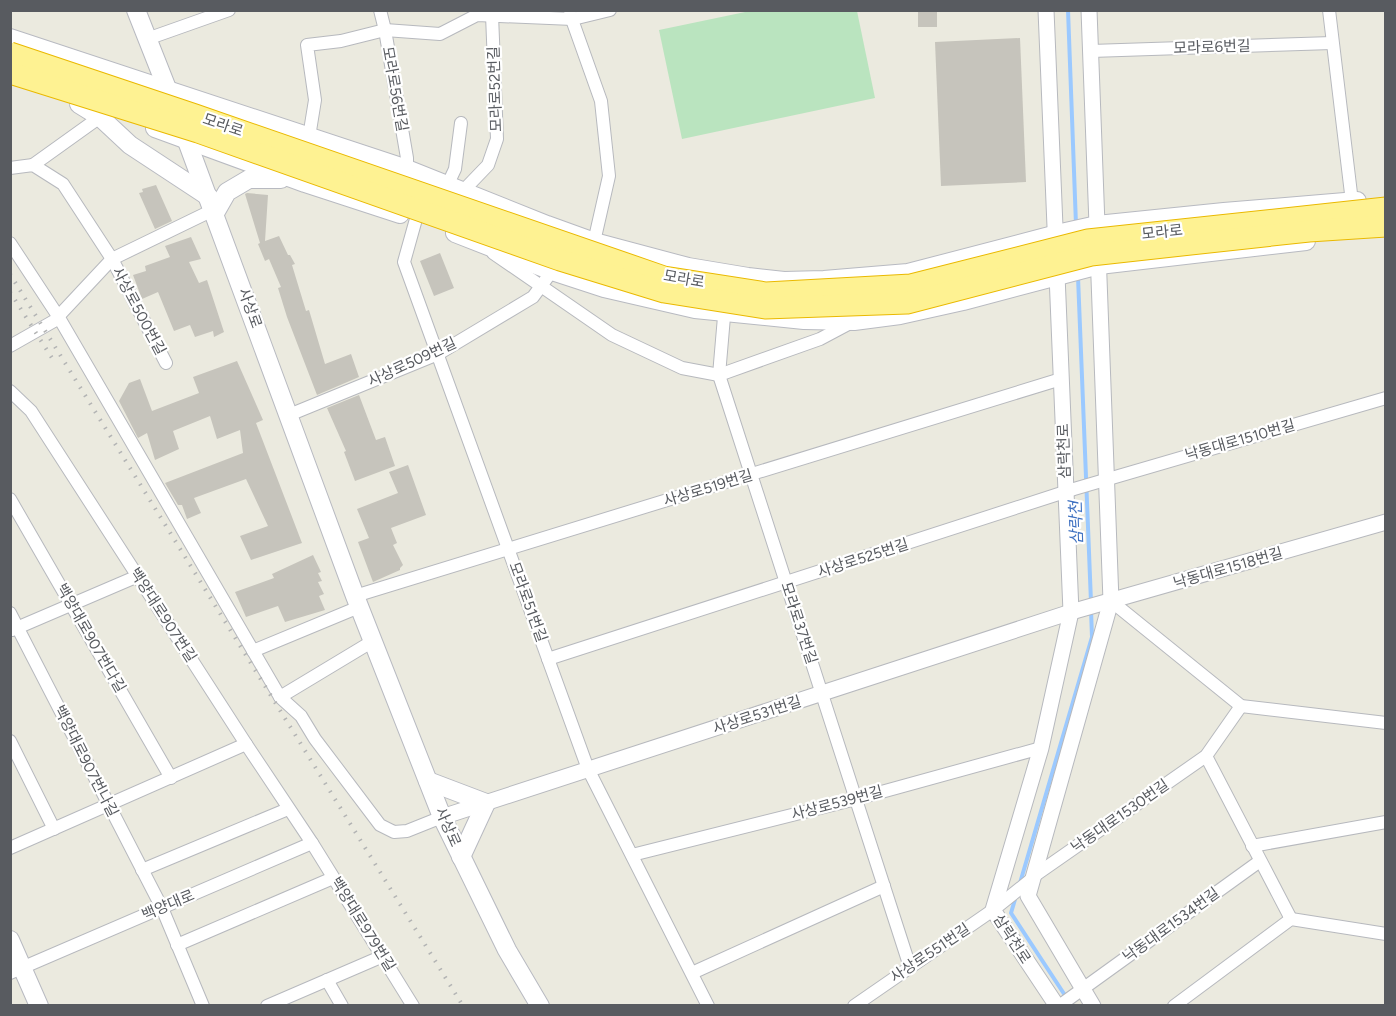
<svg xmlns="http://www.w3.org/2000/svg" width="1396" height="1016" font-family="Figtree,'Noto Sans KR',sans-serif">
<rect width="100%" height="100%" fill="#ebeadf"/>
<path fill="#bae4bf" d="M 750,11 L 857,11 L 875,98 L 682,139 L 659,30 Z"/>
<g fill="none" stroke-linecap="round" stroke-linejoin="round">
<g stroke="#9bc9ff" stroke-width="4">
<path d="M 1068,10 L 1076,225"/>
<path d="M 1078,277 L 1091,602"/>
<path d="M 1020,883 L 1092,637 L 1091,610"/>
<path d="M 1016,896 L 1011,913 L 1072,1006"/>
</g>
</g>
<g fill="#c6c4bc">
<rect x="918" y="10" width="19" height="17"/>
<path d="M 1020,38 L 1026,182 L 941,186 L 935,42 Z"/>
<path d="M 156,185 L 172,221 L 155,229 L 139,193 L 143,192 L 142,189 Z"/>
<path d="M 247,193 L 268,195 L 265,241 L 279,236 L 288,255 L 290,255 L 295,264 L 292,265 L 306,311 L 309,310 L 325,364 L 351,354 L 359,377 L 317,395 L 287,317 L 278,288 L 281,287 L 269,259 L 265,261 L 258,244 L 260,243 L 245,194 Z"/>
<path d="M 191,237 L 201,259 L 189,262 L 199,283 L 207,280 L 224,332 L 214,337 L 213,331 L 195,337 L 190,325 L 174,331 L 158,292 L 142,299 L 133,275 L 146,271 L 145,266 L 170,257 L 165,246 Z"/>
<path d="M 440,253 L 454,288 L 434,296 L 420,261 Z"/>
<path d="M 237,361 L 263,420 L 256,423 L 302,543 L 251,560 L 240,536 L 268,526 L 246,479 L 194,498 L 201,513 L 187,519 L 182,505 L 178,505 L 165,483 L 243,453 L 240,430 L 217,439 L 210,416 L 173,431 L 179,449 L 155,460 L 147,433 L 138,438 L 119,401 L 129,383 L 140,379 L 152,411 L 199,393 L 193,377 Z"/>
<path d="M 359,395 L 376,440 L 385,437 L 395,466 L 355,481 L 344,452 L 346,451 L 327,408 Z"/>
<path d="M 408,465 L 426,515 L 391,528 L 397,543 L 393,545 L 403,565 L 400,568 L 400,570 L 373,582 L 358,542 L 369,538 L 357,509 L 398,493 L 389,472 Z"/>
<path d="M 313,555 L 321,572 L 318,573 L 322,581 L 318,582 L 324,594 L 319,596 L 325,610 L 285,622 L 278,606 L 246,617 L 235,592 L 274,578 L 272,574 Z"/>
</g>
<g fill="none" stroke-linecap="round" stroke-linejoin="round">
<defs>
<g id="minor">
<path d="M 380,10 L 385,30 L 407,158 L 407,169"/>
<path d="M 1329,10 L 1352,202"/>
<path d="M 570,14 L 601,101 L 609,176 L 594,242"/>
<path d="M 147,39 L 229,10"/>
<path d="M 1091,51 L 1332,43"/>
<path d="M 309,137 L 315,100 L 307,45 L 341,41 L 385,30 L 440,34 L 477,15 L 573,19 L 610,10"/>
<path d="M 33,165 L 100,117"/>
<path d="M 10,168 L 33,165 L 63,184 L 112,259 L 166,363"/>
<path d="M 447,186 L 455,169 L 461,123"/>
<path d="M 462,192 L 488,165 L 497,139 L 492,15 L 488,10"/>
<path d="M 416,219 L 404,262 L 588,769 L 708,1006"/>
<path d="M 10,243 L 58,316 L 280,697 L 301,716 L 315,739 L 380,825 L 394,832 L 407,831 L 442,817"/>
<path d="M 493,253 L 612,335 L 682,368 L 719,375 L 820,339 L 852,322"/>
<path d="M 725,305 L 719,375 L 910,967"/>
<path d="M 10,346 L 54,321 L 112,259 L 213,210"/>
<path d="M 10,391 L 31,411 L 246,744 L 312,843 L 413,1006"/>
<path d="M 289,415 L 438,354 L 533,297 L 552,271"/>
<path d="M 10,499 L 171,778"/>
<path d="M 355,596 L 1061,379"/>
<path d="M 1111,601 L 1241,706 L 1386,723"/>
<path d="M 10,613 L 162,908 L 203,1006"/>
<path d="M 12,630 L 138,576"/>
<path d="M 253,651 L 359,607"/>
<path d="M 548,659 L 1074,489 L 1386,398"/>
<path d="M 280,697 L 373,641"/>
<path d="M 10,741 L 54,829"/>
<path d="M 1206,756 L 1291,919"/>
<path d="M 1252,846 L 1386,822"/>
<path d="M 10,848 L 246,744"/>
<path d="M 632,855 L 856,799 L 1041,748"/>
<path d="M 142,870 L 288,809"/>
<path d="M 1034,876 L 1206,756 L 1241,706"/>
<path d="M 177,945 L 333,878"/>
<path d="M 10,973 L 312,843"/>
<path d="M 692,973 L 884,886"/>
<path d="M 327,980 L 342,1006"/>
<path d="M 267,1006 L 383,956"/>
<path d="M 854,1006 L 993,910 L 1033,878"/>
<path d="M 1059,1006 L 1260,861"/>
<path d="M 1174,1006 L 1291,919 L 1386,934"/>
</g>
<g id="tertiary">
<path d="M 1046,10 L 1071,612 L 1041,748 L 993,910 L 1057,1006"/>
<path d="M 1089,10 L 1111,601 L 1028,896 L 1093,1006"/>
<path d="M 442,817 L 1071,612 L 1386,522"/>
</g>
<g id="secondary">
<path d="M 136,10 L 170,96"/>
<path d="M 10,38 L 407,169 L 547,225 L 594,242 L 688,267 L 748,277 L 784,281 L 824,280 L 908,273 L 1061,233 L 1097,225 L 1224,212 L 1357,201"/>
<path d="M 79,104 L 100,117 L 130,145 L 209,197"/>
<path d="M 155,128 L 305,183 L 400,214"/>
<path d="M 184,133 L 355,596 L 442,817 L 507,950 L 540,1006"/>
<path d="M 215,213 L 227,192 L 249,179 L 281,179"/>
<path d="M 455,233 L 552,271 L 604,288 L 695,309 L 804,320 L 854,321 L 900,315 L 963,301 L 1099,265 L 1306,241"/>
<path d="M 428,781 L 486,803 L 461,857"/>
<path d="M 10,940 L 39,1006"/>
</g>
</defs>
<use href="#minor" stroke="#b7b9be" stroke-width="14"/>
<use href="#tertiary" stroke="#b7b9be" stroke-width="17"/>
<use href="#secondary" stroke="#b8bac1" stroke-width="20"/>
<use href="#minor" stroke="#fff" stroke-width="12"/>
<use href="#tertiary" stroke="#fff" stroke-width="15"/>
<use href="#secondary" stroke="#fff" stroke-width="18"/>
<g stroke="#b3b4b4" stroke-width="4" stroke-dasharray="1.5 8" stroke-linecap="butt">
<path d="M 10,274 L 463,1006"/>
<path d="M 10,292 L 52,358"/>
</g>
<defs>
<g id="trunk-bridge">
<path d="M 10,53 L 195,115 L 664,277 L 766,293 L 911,285 L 1088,240 L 1386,208"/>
<path d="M 10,73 L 198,132 L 560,260 L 664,292 L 765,308 L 907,303 L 1091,255 L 1309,231 L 1386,226"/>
</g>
</defs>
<use href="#trunk-bridge" stroke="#eab900" stroke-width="23" stroke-linecap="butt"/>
<use href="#trunk-bridge" stroke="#fef292" stroke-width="21"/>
</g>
<g text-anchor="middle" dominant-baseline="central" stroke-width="4.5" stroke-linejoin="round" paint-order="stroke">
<g font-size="15" fill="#585b60" stroke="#fff">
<text transform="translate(1212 47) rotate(-2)">모라로6번길</text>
<text transform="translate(395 89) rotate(80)">모라로56번길</text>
<text transform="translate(495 89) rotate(-92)">모라로52번길</text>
<text transform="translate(223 125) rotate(19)">모라로</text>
<text transform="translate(1162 232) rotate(-6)">모라로</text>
<text transform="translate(684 279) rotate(10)">모라로</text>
<text transform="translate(250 308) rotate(70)">사상로</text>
<text transform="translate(139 311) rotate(62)">사상로500번길</text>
<text transform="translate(412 362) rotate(-25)">사상로509번길</text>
<text transform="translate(1240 440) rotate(-16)">낙동대로1510번길</text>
<text transform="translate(1064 451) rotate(-92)">삼락천로</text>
<text transform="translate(708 488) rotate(-17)">사상로519번길</text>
<text transform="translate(863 558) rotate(-18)">사상로525번길</text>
<text transform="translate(1228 568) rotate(-16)">낙동대로1518번길</text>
<text transform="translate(528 602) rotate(70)">모라로51번길</text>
<text transform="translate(163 615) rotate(57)">백양대로907번길</text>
<text transform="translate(799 623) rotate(72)">모라로37번길</text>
<text transform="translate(91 638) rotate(60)">백양대로907번다길</text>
<text transform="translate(757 715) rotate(-18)">사상로531번길</text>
<text transform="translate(86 761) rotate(63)">백양대로907번나길</text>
<text transform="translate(837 803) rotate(-15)">사상로539번길</text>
<text transform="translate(1120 816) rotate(-35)">낙동대로1530번길</text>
<text transform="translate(448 827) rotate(66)">사상로</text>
<text transform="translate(168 905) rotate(-23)">백양대로</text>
<text transform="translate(363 924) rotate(58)">백양대로979번길</text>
<text transform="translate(1171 925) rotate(-36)">낙동대로1534번길</text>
<text transform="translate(1012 939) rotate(57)">삼락천로</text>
<text transform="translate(930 953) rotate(-34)">사상로551번길</text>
</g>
<g font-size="16" font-style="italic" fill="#3f71c1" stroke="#fff">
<text transform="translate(1076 523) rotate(-92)">삼락천</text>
</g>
</g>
<rect width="1396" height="1016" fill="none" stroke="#585b60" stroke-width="24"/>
</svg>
